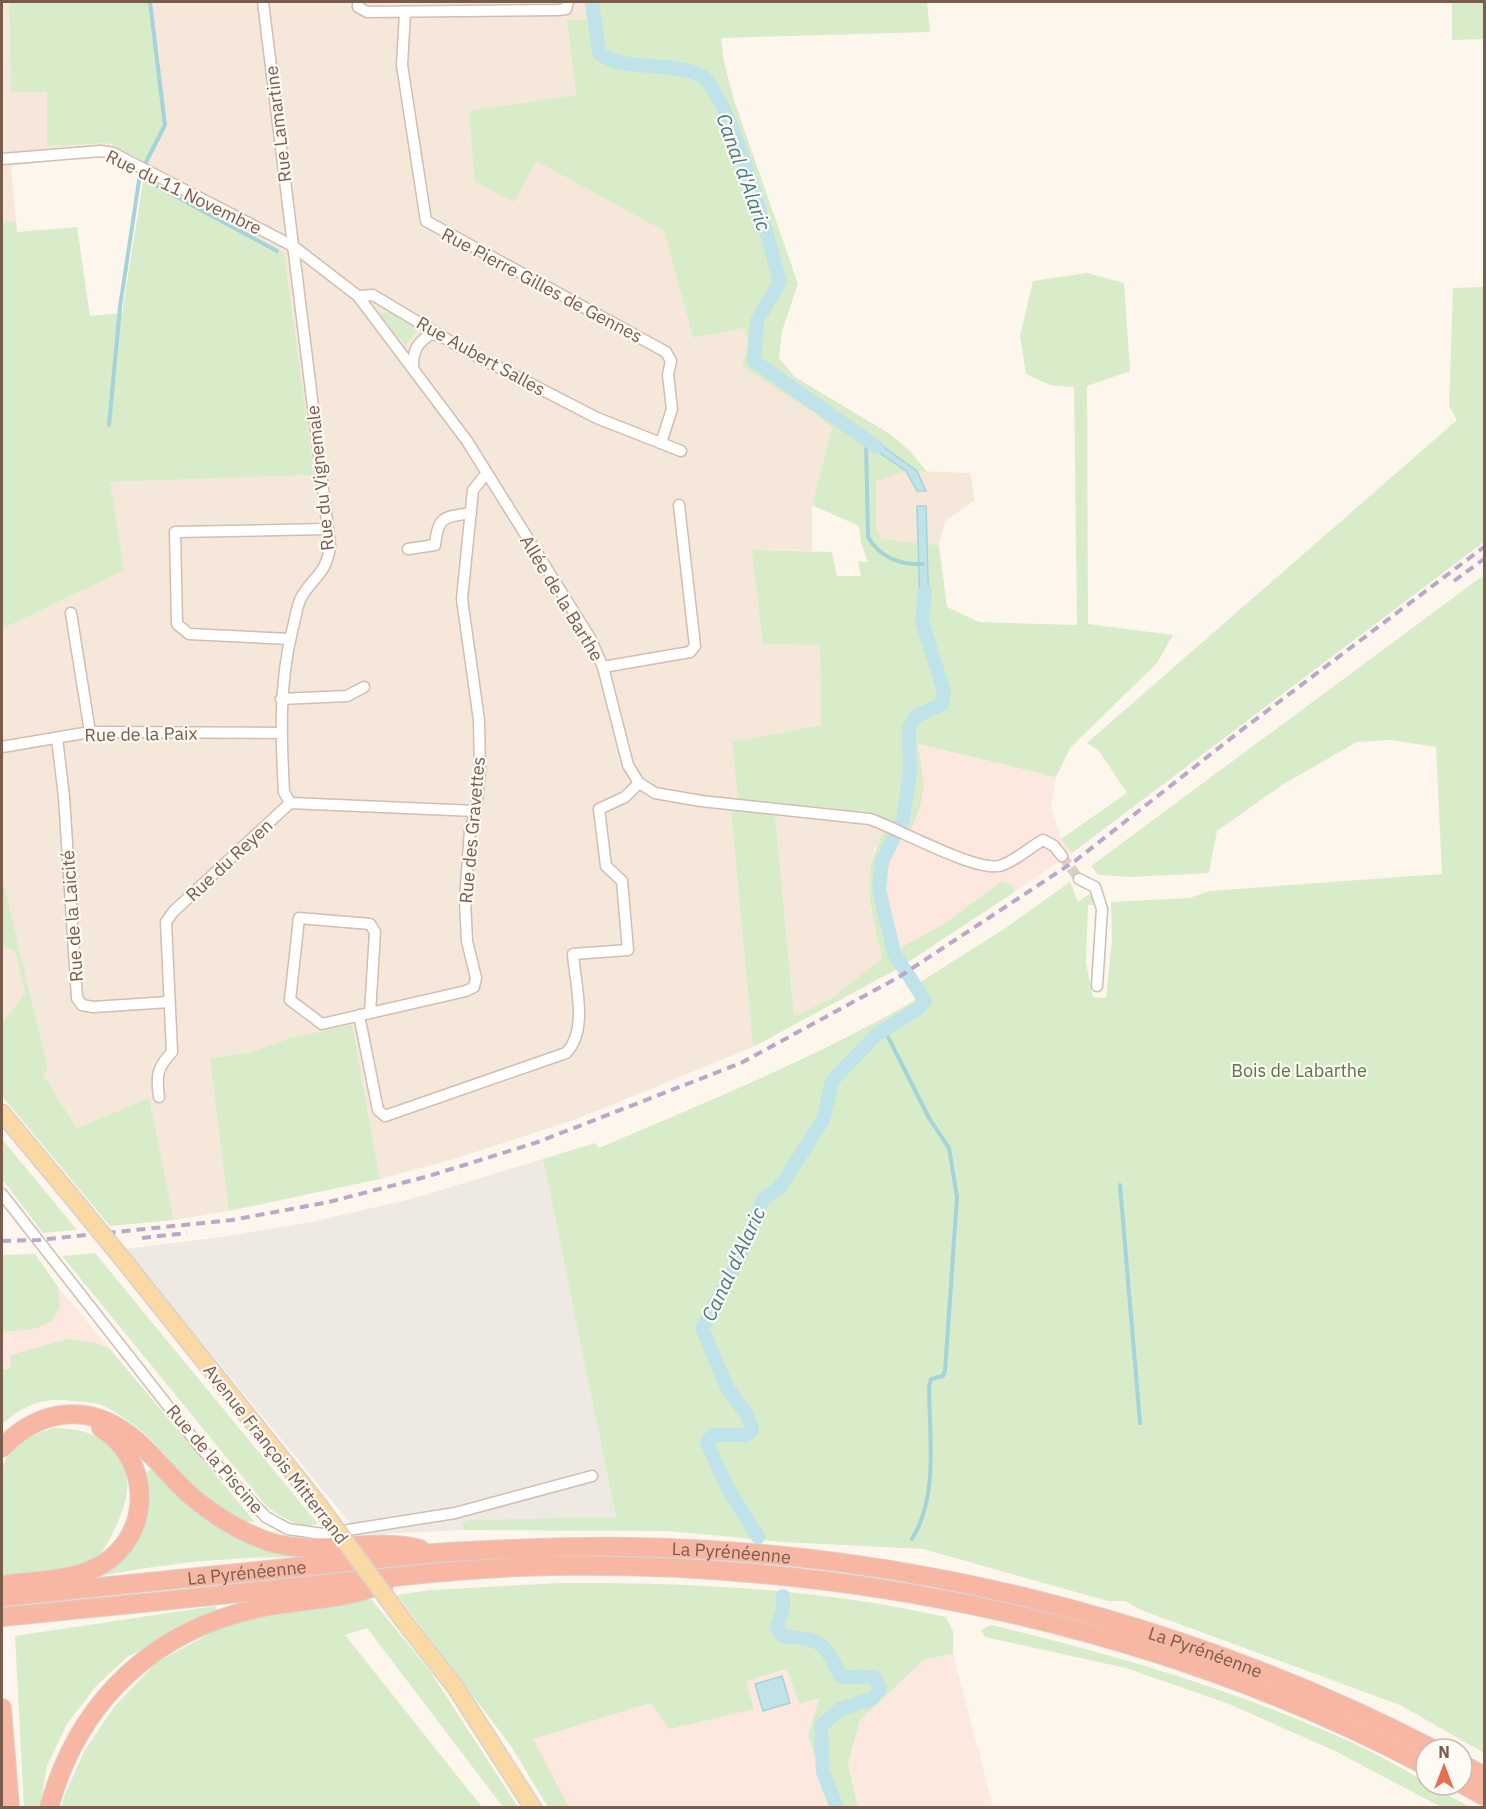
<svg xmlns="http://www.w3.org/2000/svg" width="1486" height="1809" font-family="'IBM Plex Sans',sans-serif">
<rect width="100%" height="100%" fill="#fdf6ec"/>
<g fill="#f5e8da" fill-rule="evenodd">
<path d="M 2,2 L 9,2 L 11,92 L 47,91 L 47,146 L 108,143 L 146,162 L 165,125 L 148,2 L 585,2 L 587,20 L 567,20 L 576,95 L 536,161 L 664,231 L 693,338 L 745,328 L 748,344 L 832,428 L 812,505 L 812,551 L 752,550 L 820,644 L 821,725 L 732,742 L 739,812 L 731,813 L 753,1047 L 577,1119 L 454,1159 L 380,1179 L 352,1026 L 290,1038 L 248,1053 L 211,1058 L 229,1211 L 174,1220 L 149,1099 L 77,1128 L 43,1075 L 48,1069 L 2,876 L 2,629 L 123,570 L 110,482 L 314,475 L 283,253 L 144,176 L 99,156 L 11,166 L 16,221 L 2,223 ZM 383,312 L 420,330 L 413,335 L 406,346 Z"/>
<path d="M 906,471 L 917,491 L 926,490 L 917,471 L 970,473 L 975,500 L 945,521 L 939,545 L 928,544 L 926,506 L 917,507 L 918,543 L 881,539 L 876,527 L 876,480 Z"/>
<path d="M 774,803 L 868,812 L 890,821 L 874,850 L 871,911 L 882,958 L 832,998 L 794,1016 Z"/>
<path d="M 2,947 L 15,951 L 25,994 L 2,1023 Z"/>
</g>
<g fill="#fde8e0">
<path d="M 917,744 L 1056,777 L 1051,806 L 1061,839 L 1072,853 L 1013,893 L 1013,886 L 900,949 L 887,911 L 883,880 L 887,862 L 899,841 L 910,832 L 924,785 Z"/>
<path d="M 58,1287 L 110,1349 L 95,1343 L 2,1370 L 2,1332 L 34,1329 L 60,1307 Z"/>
<path d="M 953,1654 L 993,1807 L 858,1807 L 848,1764 L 860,1720 L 925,1659 Z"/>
<path d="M 788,1669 L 819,1697 L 808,1735 L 830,1807 L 569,1807 L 532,1739 L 652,1703 L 753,1709 L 746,1681 Z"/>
</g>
<path fill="#efe9e4" d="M 543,1159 L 616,1517 L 461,1523 L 464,1530 L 360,1535 L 125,1249 L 221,1237 L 312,1222 L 415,1198 Z"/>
<g fill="#d8ecc9">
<path d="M 9,2 L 148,2 L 165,125 L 146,162 L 108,143 L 47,146 L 47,92 L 11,92 Z"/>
<path d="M 585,2 L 927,2 L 930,32 L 721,38 L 724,62 L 734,100 L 798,284 L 782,331 L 779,358 L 795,377 L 890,434 L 909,450 L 927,472 L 917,471 L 862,436 L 861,440 L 906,471 L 876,481 L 876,527 L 881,539 L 918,543 L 920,608 L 929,608 L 928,544 L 939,545 L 947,607 L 979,622 L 1077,625 L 1074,387 L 1050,385 L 1026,374 L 1020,336 L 1033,281 L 1087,273 L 1124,283 L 1130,371 L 1087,386 L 1088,624 L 1173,635 L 1157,663 L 1070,748 L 1056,777 L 918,744 L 924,785 L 920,807 L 910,832 L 868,812 L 774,803 L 794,1016 L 832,998 L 882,958 C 871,910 859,875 885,830 L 899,841 C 876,885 885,904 900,948 L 944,924 L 1002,881 L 1013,886 L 1013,893 L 899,968 L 753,1047 L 731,812 L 739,811 L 732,742 L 821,725 L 820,645 L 763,644 L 752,550 L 832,552 L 837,576 L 861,576 L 858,561 L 868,562 L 861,543 L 859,526 L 812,505 L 832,428 L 816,414 L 742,366 L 748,344 L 745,328 L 693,338 L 664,231 L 536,161 L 514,202 L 475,182 L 469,111 L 576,95 L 567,20 L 587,20 Z"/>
<path d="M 1452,2 L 1484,2 L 1484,39 L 1452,40 Z"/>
<path d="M 144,176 L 284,253 L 314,475 L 110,482 L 124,570 L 2,629 L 2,223 L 16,221 L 17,232 L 77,227 L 90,316 L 122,313 Z"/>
<path d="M 1484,287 L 1484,542 L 1072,853 L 1061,839 L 1127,793 L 1099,751 L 1087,743 L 1457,420 L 1449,406 L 1453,288 Z"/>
<path d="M 390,312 L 420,329 L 413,335 L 406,346 L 382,317 L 381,313 Z"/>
<path d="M 1484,575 L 1484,1753 L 1400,1705 L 1141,1610 L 1125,1601 L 1108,1601 L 923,1549 L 784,1542 L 668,1531 L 464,1530 L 461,1523 L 470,1520 L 616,1517 L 543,1159 L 595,1143 L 599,1148 C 706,1102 816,1058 917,999 L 911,988 L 1004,929 L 1070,882 L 1078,902 L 1089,894 L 1101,905 L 1088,905 L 1086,963 L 1093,997 L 1106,998 L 1112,940 L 1111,902 L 1190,898 L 1209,891 L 1442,874 L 1436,747 L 1391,740 L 1357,742 L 1282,785 L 1217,831 L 1209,873 L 1129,877 L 1098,875 L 1091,866 Z"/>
<path d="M 2,876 L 48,1069 L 43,1075 L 77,1128 L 149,1098 L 174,1220 L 110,1226 L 2,1096 L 2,1023 L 25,994 L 15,951 L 2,947 Z"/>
<path d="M 352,1025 L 380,1179 L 229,1211 L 210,1058 L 248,1053 L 290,1038 Z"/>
<path d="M 2,1139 L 77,1230 L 43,1233 L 2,1179 Z"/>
<path d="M 95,1253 L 318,1524 C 299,1530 282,1517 267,1507 L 62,1256 Z"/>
<path d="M 35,1254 L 58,1287 L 60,1307 L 51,1322 L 34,1329 L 2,1332 L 2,1255 Z"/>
<path d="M 68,1339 L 95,1343 L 110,1349 L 255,1522 C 212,1520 175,1461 146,1435 C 135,1425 120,1415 108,1408 C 99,1402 83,1402 72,1401 C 46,1396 20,1406 2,1425 L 2,1370 L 11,1368 L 10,1355 Z"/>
<path d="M 53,1428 C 118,1428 145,1469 115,1528 C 110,1539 103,1554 92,1561 C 67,1577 29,1575 2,1578 C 2,1559 0,1478 3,1465 C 13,1443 31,1434 53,1428 Z"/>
<path d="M 153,1467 L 294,1553 L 294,1557 C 228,1557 166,1563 101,1576 L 99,1574 L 115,1564 L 145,1474 Z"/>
<path d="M 561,1583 C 689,1582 820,1589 946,1617 L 953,1631 L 953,1654 L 925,1659 L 860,1720 L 848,1764 L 858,1807 L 830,1807 L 808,1735 L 819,1698 L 799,1704 L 787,1669 L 746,1681 L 754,1709 L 669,1729 L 651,1703 L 533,1739 L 569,1807 L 548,1807 L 511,1746 L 397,1595 L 431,1590 Z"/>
<path d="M 371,1599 L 430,1671 L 518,1807 L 503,1807 L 367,1628 L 345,1635 L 482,1807 L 61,1808 L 64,1796 L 85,1750 L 114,1707 L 156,1663 L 214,1631 L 267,1614 Z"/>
<path d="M 215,1606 L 218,1612 L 127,1657 L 96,1686 L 67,1724 L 47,1766 L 40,1807 L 24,1807 L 15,1636 Z"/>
<path d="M 991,1625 C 1114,1654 1235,1690 1351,1742 C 1393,1761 1430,1786 1470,1807 L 1441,1807 L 1335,1751 L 1229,1704 L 1126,1668 L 985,1637 L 981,1630 Z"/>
</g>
<g fill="#bfe3e8" stroke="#a5d3da" stroke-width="1.5">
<path d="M 864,433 L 917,471 L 926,491 L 917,491 L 906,471 L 861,440 Z"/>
<path d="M 917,506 L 926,506 L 929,608 L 920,608 Z"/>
<path d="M 782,1676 L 790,1703 L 763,1711 L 755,1684 Z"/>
</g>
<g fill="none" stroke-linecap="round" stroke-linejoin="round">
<g stroke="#a5d3da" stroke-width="4">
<path d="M 146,162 L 165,125 L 150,2"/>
<path d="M 140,177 L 277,251"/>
<path d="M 109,425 L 120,307 L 140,174"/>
<path d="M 866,439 L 868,537 C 879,557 900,565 923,564"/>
<path d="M 884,1029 L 929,1118 L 949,1148 L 957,1197 L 945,1371 L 943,1376 L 931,1379 L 929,1387 C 929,1436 939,1496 912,1539"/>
<path d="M 1120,1185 L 1140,1423"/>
</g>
<g stroke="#bfe3e8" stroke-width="14">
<path d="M 592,2 L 599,53 C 622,72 670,61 700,75 C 728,87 771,248 780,282 L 757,321 L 754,361 L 877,447"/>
<path d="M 758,1537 L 727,1487 L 707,1442 L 713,1435 L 746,1435 L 752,1430 L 747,1415 L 727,1387 L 702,1328 L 742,1253 L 763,1199 L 780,1187 L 823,1120 L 832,1081 L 877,1034 L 919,1008 L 925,1001 L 894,953 L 879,889 L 882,861 L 903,820 L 910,772 L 909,728 L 915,717 L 942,704 L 944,692 L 922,621 L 925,592"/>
<path d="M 783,1596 L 783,1609 L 777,1628 L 782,1636 C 821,1640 823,1639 840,1676 C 853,1680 862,1674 875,1678 L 880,1689 L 872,1699 L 840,1709 L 821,1726 L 823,1772 L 837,1808"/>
</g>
<path stroke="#dcd0c4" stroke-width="10" stroke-dasharray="10 5" stroke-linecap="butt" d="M 1062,856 L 1079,879"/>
<defs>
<g id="minor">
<path d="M 263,2 L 330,545 C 327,576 311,577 300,600 C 296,609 295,622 292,631 C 279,685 281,737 284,792 L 290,803"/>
<path d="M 358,2 L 358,7 L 367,12 L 559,10 L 566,9 L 568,2"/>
<path d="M 405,12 L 402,65 L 426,221 L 666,352 L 671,361 L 668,375 L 672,409 L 661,443"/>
<path d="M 2,159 L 101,151 L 113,153 L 293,246 L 358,296 L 467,441 L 590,638 L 603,667 L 628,765 L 639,783 L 655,793 L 701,801 L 870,819 C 896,828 974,871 999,866 C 1013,863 1030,847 1043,840 L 1054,846 L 1062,856"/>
<path d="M 358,296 L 373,295 L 463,349 L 597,418 L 681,451"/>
<path d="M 413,367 C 413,350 417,343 431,334 L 440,336"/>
<path d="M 408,549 L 435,545 C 438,516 444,517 471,513"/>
<path d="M 71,613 L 90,732"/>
<path d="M 290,639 L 189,634 L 177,624 L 175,532 L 328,529"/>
<path d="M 603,667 L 690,652 L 695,646 L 679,505"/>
<path d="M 281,699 L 347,696 L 364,687"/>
<path d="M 57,738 L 64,797 L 77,998 L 82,1005 L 93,1007 L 169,1002"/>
<path d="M 2,747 L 90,732 L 281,733"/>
<path d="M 1079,879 L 1095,887 L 1102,909 L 1097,986"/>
<path d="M 370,1013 L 375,932 L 370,924 L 299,918 L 290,1000 L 322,1024 L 466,991 L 474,987 L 476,978 L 467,941 L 465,900 L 470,830 L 476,811 L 480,771 L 479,720 L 462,599 L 473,490 L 486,474"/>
<path d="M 359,1015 L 378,1110 L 385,1116 L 566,1053 C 589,1030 575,984 573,954 L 628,950 L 622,881 L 606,866 L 599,809 L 625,797 L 639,783"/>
<path d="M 159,1097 C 156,1077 157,1067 172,1052 L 166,922 L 173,912 L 290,803 L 476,811"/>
<path d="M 2,1194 L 200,1447 L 266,1517 L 288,1529 L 323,1534 L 455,1513 L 592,1476"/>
</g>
<g id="primary">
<path d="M 2,1113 L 76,1202"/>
<path d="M 129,1267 L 314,1499"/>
<path d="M 403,1620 L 456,1688 L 533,1808"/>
</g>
<g id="motorway">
<path d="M 2,1448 C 35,1412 83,1402 125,1432 C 150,1449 168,1476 191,1496 C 212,1514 242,1533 270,1542 C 319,1557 371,1536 420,1549"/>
<path d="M 2,1585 C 33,1580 72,1582 101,1565 C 153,1535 152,1459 101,1428"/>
<path id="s1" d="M 2,1597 L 434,1553 C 500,1549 566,1546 631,1547 C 908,1551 1187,1622 1433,1749"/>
<path d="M 2,1617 C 106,1607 211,1596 315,1585 C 395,1577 475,1567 556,1566 C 856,1562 1160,1626 1426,1766"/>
<path d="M 2,1708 L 10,1808"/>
<path d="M 1462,1764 L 1484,1776"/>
<path d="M 1462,1784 L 1484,1796"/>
<path d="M 49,1808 C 78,1701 155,1628 264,1607 C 307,1598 343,1601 385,1583"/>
</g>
</defs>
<use href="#minor" stroke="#d1beb0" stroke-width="13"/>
<use href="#primary" stroke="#dad1cd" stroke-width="19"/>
<use href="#motorway" stroke="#dad1cd" stroke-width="20"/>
<use href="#minor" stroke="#fff" stroke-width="10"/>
<use href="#primary" stroke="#fbd9a5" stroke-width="16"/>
<use href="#motorway" stroke="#f7b7a3" stroke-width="18"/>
<g stroke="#b9a8c9" stroke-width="4" stroke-dasharray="9 6" stroke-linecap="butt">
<path d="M 1454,581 L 1484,559"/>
<path d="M 142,1238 L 187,1233"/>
<path d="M 2,1241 L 38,1240 L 232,1220 L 329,1202 L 429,1176 L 538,1142 L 741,1063 L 899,977 L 1075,861 L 1239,732 L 1484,547"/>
</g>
<defs>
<g id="primary-bridge">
<path d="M 76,1202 L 129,1267"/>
<path d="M 314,1499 L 403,1620"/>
</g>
</defs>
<use href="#primary-bridge" stroke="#dad1cd" stroke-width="19" stroke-linecap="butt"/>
<use href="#primary-bridge" stroke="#fbd9a5" stroke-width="16"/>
</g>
<g text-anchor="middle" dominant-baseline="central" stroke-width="4.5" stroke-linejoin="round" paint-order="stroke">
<g font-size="18" fill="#7a5c4d" stroke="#fffaf3">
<text transform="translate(278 124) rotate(-97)">Rue Lamartine</text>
<text transform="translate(184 192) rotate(26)">Rue du 11 Novembre</text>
<text transform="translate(542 285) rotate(28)">Rue Pierre Gilles de Gennes</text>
<text transform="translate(481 356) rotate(29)">Rue Aubert Salles</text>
<text transform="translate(320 478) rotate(-96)">Rue du Vignemale</text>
<text transform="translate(562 598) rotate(59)">Allée de la Barthe</text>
<text transform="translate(141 734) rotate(-1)">Rue de la Paix</text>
<text transform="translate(472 830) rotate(-85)">Rue des Gravettes</text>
<text transform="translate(229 860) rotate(-43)">Rue du Reyen</text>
<text transform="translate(72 916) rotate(-94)">Rue de la Laicité</text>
<text transform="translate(276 1454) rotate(52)">Avenue François Mitterrand</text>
<text transform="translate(215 1459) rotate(49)">Rue de la Piscine</text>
<text stroke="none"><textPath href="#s1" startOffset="732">La Pyrénéenne</textPath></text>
<text stroke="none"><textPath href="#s1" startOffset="246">La Pyrénéenne</textPath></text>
<text stroke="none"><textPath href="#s1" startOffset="1218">La Pyrénéenne</textPath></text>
</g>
<g font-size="18" fill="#537a41" stroke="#fffaf3">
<text x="1299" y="1070">Bois de Labarthe</text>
</g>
<g font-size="20" font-style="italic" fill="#437c86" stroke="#fffaf3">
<text transform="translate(744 172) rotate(70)">Canal d'Alaric</text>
<text transform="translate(733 1264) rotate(-65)">Canal d'Alaric</text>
</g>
</g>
<rect width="1486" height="1809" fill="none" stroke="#7a5c4d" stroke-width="6"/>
<g transform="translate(1444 1767)"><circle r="28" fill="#fffaf3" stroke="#cabbb1" stroke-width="1.5"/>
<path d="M0-4.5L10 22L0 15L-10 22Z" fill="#e76f51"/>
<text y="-9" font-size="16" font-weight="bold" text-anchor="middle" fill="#7a5c4d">N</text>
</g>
</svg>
